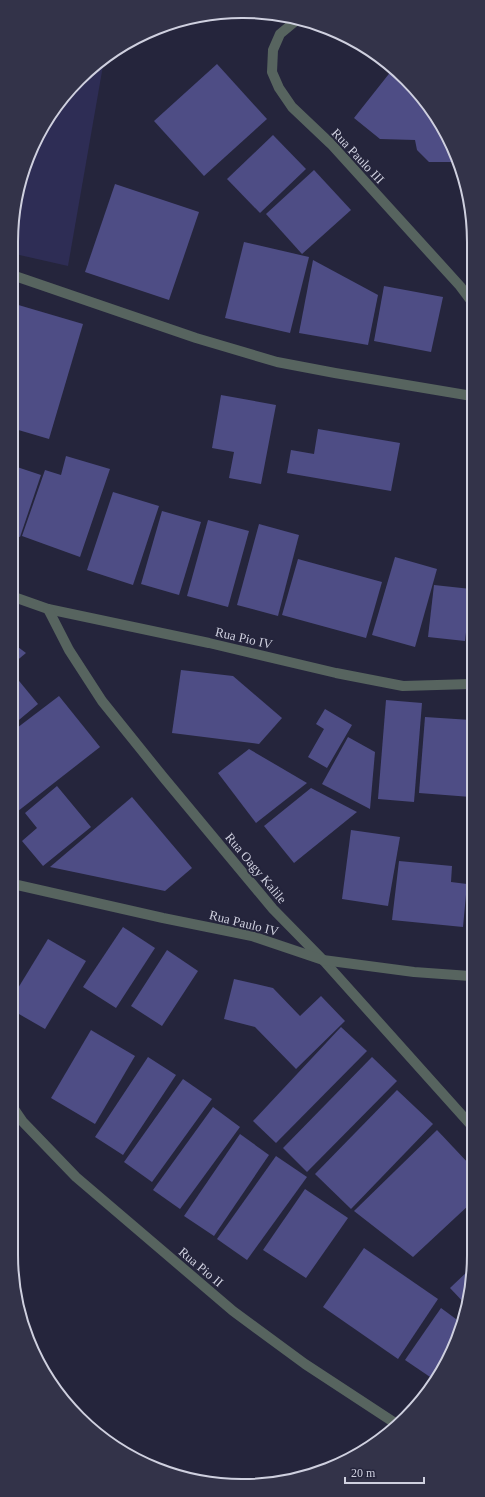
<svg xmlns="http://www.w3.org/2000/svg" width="485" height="1497" font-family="'Times New Roman',serif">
<rect width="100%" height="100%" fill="#25253c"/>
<path fill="#2e2d55" d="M 104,60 L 68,266 L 15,254 L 15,197 L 50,114 Z"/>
<g fill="#4e4d85">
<path d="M 217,64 L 267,119 L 204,176 L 154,121 Z"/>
<path d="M 392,70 L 416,90 L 450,140 L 457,162 L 429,162 L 417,150 L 415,140 L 380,139 L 354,118 Z"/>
<path d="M 273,135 L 306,169 L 260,213 L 227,179 Z"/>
<path d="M 314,170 L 351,210 L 302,254 L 266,214 Z"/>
<path d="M 115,184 L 199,212 L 169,300 L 85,272 Z"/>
<path d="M 244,242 L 309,257 L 290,333 L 225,318 Z"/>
<path d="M 313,260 L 378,295 L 368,345 L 299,333 Z"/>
<path d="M 384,286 L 443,297 L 431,352 L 374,341 Z"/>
<path d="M 15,304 L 83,324 L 49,439 L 15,429 Z"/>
<path d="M 221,395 L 276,405 L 261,484 L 229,478 L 234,452 L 212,448 Z"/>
<path d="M 318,429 L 400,443 L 391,491 L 287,473 L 291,450 L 314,454 Z"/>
<path d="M 66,456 L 110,469 L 80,557 L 22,536 L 45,470 L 61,475 Z"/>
<path d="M 14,466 L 41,475 L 20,537 L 14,535 Z"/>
<path d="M 113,492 L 159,506 L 133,585 L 87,570 Z"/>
<path d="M 162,511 L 201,522 L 179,595 L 141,584 Z"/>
<path d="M 208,520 L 249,531 L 228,607 L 187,596 Z"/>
<path d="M 259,524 L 299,535 L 278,616 L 237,605 Z"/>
<path d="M 395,557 L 437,569 L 415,647 L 372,635 Z"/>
<path d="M 298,559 L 382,582 L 366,638 L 282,615 Z"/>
<path d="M 434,585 L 471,589 L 465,641 L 428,637 Z"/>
<path d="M 14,644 L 26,653 L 14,663 Z"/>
<path d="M 181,670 L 233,676 L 282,718 L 259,744 L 172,733 Z"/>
<path d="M 15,676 L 38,704 L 13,725 L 13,677 Z"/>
<path d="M 59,696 L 100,747 L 13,815 L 13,731 Z"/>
<path d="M 386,700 L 422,703 L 414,802 L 378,799 Z"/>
<path d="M 325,709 L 352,725 L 327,768 L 308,757 L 324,729 L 316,724 Z"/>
<path d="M 425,717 L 471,720 L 471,797 L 419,793 Z"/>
<path d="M 348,737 L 375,752 L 370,809 L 322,784 Z"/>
<path d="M 249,749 L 307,783 L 256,823 L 218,773 Z"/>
<path d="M 57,786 L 91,827 L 43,866 L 22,841 L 37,828 L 25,813 Z"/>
<path d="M 311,788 L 357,812 L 294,863 L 264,826 Z"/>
<path d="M 132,797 L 192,868 L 165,891 L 50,867 Z"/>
<path d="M 351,830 L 400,837 L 388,906 L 342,899 Z"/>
<path d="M 399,861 L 452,866 L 451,882 L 467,884 L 463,927 L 392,920 Z"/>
<path d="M 123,927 L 155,948 L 116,1008 L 83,987 Z"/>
<path d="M 48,939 L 86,961 L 45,1029 L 12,1010 L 12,998 Z"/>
<path d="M 167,950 L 198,971 L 162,1026 L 131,1006 Z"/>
<path d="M 234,979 L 273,988 L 300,1016 L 321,996 L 345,1021 L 296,1069 L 255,1027 L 224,1019 Z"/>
<path d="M 341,1027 L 367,1051 L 276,1143 L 253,1121 Z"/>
<path d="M 91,1030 L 135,1056 L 95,1124 L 51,1098 Z"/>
<path d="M 148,1057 L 176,1075 L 123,1155 L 95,1137 Z"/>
<path d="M 372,1057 L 397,1081 L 307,1172 L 283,1148 Z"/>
<path d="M 183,1079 L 212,1099 L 152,1182 L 124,1162 Z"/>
<path d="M 397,1090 L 433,1124 L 351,1209 L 315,1174 Z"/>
<path d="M 213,1107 L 240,1127 L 180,1209 L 153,1190 Z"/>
<path d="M 437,1130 L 470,1165 L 470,1204 L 413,1257 L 354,1211 Z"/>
<path d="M 240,1134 L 269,1155 L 214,1236 L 184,1216 Z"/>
<path d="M 276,1156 L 307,1177 L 247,1260 L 217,1239 Z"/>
<path d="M 305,1189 L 348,1218 L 306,1278 L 263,1250 Z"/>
<path d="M 364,1248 L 438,1299 L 398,1359 L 323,1307 Z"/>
<path d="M 470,1269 L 470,1300 L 467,1306 L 450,1288 Z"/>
<path d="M 441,1308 L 460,1322 L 436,1381 L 405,1360 Z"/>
</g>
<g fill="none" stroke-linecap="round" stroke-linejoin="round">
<g stroke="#57645f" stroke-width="10">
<path d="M 298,19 L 280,34 L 273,50 L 272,72 L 279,88 L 292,107 L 331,144 L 460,286 L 472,302"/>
<path d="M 15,276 L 196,338 L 277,362 L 335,373 L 472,396"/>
<path d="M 14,597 L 48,609 L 209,643 L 336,673 L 403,686 L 471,684"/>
<path d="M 48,609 L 69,650 L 102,701 L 164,778 L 273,909 L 323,960 L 470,1124"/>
<path d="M 13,884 L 163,918 L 252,936 L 323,960 L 414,972 L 470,976"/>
<path d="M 12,1106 L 23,1122 L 76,1177 L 233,1311 L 305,1364 L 395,1423"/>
</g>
</g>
<g text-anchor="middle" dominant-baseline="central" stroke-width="4" stroke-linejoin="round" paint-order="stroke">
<g font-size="13" fill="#cfd0df" stroke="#25253c">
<text transform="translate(358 156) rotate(47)">Rua Paulo III</text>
<text transform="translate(244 638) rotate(13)">Rua Pio IV</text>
<text transform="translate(256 868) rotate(50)">Rua Oagy Kalile</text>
<text transform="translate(244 923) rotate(14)">Rua Paulo IV</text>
<text transform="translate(201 1267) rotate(40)">Rua Pio II</text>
</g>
</g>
<path d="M0 0H485V1497H0ZM242 18H243A224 224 0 0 1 467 242V1255A224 224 0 0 1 243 1479H242A224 224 0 0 1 18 1255V242A224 224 0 0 1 242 18Z" fill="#333349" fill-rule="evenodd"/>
<path fill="none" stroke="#cfd0df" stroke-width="2" d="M242 18H243A224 224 0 0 1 467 242V1255A224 224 0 0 1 243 1479H242A224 224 0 0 1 18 1255V242A224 224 0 0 1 242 18Z"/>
<path d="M345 1477v6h79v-6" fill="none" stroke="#cfd0df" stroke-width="2"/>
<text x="351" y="1477" font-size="12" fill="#cfd0df" stroke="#25253c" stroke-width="3" paint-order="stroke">20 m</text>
</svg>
